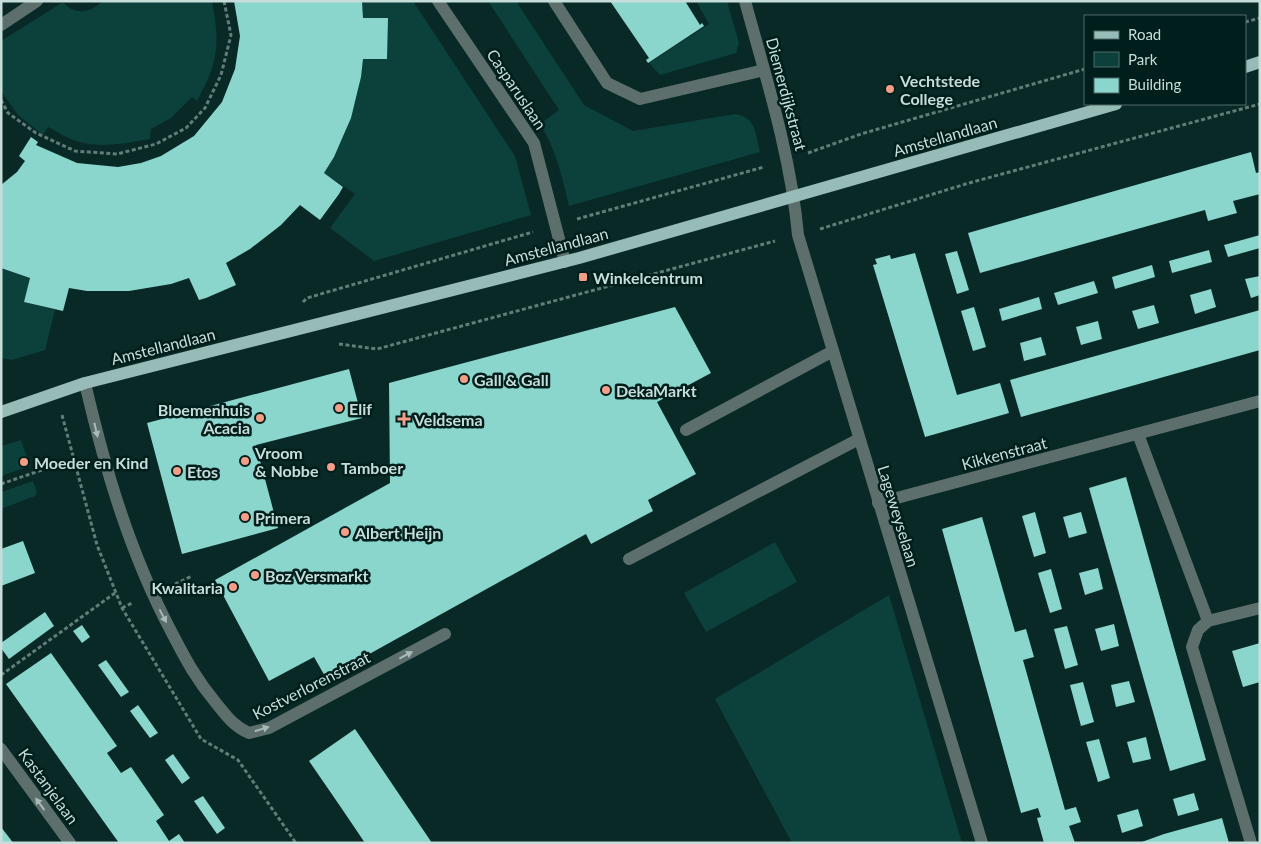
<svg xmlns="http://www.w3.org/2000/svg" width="1261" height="844" font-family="Lato,sans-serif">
<rect width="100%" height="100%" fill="#082926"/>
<g fill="#0b403b">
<path d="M 102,1 L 212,1 C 220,45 219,61 197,101 L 192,97 L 171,118 L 151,129 L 150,139 C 125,143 101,149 76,141 C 66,138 57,131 48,127 L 43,135 L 18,115 L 1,91 L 1,41 L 63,2 C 74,15 90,14 102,1 Z"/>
<path d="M 362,1 L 413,1 L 515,156 L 531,215 L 374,261 L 330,228 L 355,194 L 324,173 C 346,138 359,100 363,59 L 387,59 L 363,18 Z"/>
<path d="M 488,1 L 516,1 L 584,105 L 633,131 L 735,114 C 757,118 755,133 760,152 L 569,206 C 562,177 556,149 540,124 L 559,110 Z"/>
<path d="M 696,1 L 727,1 L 739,43 L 736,53 L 660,75 L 649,63 L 709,24 Z"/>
<path d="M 1,268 L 30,278 L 24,302 L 55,310 L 45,350 L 12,360 L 1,358 Z"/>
<path d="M 21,440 L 30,466 L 1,476 L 1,446 Z"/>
<path d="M 33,481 L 37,492 L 35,496 L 1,509 L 1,492 Z"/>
<path d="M 775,542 L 797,582 L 706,632 L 684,593 Z"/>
<path d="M 889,595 L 962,843 L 792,843 L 715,699 Z"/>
</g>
<g fill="#8ad6cd">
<path d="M 234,1 L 362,1 L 363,18 L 388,18 L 387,59 L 363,59 L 361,77 L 351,118 L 334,157 L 324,173 L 343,187 L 339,194 L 320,220 L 300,205 L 281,225 L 250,249 L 226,263 L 236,285 L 206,298 L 199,300 L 189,278 L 171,284 L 129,291 L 87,291 L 69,288 L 63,311 L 24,302 L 30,278 L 1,268 L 1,185 L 17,172 L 25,161 L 19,156 L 31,137 L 38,142 L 36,145 L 77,163 L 118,167 L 141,163 L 161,156 L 194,136 L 222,102 L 235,69 L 240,36 Z"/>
<path d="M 610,1 L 685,1 L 700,25 L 702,23 L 704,26 L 648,63 L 646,60 L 649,58 Z"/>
<path d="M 1251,152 L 1256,173 L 1260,172 L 1260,194 L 1233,201 L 1237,213 L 1208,221 L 1205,210 L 980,273 L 968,233 Z"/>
<path d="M 1260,235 L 1260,248 L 1228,257 L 1224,245 Z"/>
<path d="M 1209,250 L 1212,262 L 1172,273 L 1169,261 Z"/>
<path d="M 957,251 L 969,290 L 957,294 L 945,254 Z"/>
<path d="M 915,253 L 957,395 L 1000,383 L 1009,413 L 925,437 L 873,265 L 877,264 L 875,259 L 890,255 L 891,259 Z"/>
<path d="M 1152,265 L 1155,277 L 1115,289 L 1112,277 Z"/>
<path d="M 1260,276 L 1260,295 L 1251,298 L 1245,279 Z"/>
<path d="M 1094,281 L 1098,293 L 1058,305 L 1054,293 Z"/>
<path d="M 1211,289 L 1216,307 L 1195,314 L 1190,295 Z"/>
<path d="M 1039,297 L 1042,309 L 1002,321 L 999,309 Z"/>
<path d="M 1154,305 L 1159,323 L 1138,329 L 1132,311 Z"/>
<path d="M 675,307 L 711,373 L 657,402 L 696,474 L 648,500 L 653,511 L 591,544 L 586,534 L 326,678 L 314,657 L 269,681 L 215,580 L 390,483 L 389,383 Z"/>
<path d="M 974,307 L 986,347 L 973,351 L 961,311 Z"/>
<path d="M 1260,310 L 1260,350 L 1021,417 L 1010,380 Z"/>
<path d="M 1098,321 L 1102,339 L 1081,345 L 1076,327 Z"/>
<path d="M 1041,337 L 1046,355 L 1024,361 L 1020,343 Z"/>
<path d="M 349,369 L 362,418 L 256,445 L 278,528 L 182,554 L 147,423 Z"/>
<path d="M 1126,477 L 1206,760 L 1170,771 L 1089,488 Z"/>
<path d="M 1035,512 L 1046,553 L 1034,557 L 1022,516 Z"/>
<path d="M 1081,512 L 1087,533 L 1069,538 L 1063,517 Z"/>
<path d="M 982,517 L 1015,632 L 1026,629 L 1034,657 L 1023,660 L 1065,810 L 1076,807 L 1081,822 L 1069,826 L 1075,843 L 1044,843 L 1037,818 L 1041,817 L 1038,808 L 1021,813 L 942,529 Z"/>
<path d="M 23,541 L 35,573 L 1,586 L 1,549 Z"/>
<path d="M 1098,568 L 1103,589 L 1085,595 L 1079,573 Z"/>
<path d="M 1051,569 L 1062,609 L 1050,613 L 1038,573 Z"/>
<path d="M 45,612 L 54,626 L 9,659 L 1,648 L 1,643 Z"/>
<path d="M 1114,624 L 1119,646 L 1101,651 L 1095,629 Z"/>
<path d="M 82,625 L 90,637 L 82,643 L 73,631 Z"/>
<path d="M 1067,626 L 1078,665 L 1065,669 L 1054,629 Z"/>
<path d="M 1260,643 L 1260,682 L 1243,687 L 1232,651 Z"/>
<path d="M 51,653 L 117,746 L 107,753 L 121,773 L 131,767 L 164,815 L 156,821 L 169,841 L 179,834 L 185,843 L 119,843 L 104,822 L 6,684 Z"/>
<path d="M 106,660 L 129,692 L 121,697 L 98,665 Z"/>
<path d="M 1129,681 L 1135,702 L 1116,707 L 1111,685 Z"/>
<path d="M 1083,682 L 1094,722 L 1081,726 L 1070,685 Z"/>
<path d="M 138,705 L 158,733 L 150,738 L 130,711 Z"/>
<path d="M 355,729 L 432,843 L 365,843 L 340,806 L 309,761 Z"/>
<path d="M 1146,737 L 1151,759 L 1133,763 L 1127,742 Z"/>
<path d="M 1099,739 L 1110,778 L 1098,782 L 1086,742 Z"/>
<path d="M 173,754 L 190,778 L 182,784 L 165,760 Z"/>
<path d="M 1194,793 L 1199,810 L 1178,816 L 1173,799 Z"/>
<path d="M 203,796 L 225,828 L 217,834 L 194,801 Z"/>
<path d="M 1138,809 L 1143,826 L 1122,833 L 1117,815 Z"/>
<path d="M 1222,818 L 1229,843 L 1139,843 L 1164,834 Z"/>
<path d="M 1,827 L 11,840 L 13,843 L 1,843 Z"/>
</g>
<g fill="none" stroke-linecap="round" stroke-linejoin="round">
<g stroke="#617c79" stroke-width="3" stroke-dasharray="4 2.5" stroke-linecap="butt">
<path d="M 1245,22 L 1260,18"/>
<path d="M 1,100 L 8,113 L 36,133 L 75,151 L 117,154 L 156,144 L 186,128 L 205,108 L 221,75 L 231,35 L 224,1"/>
<path d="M 808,153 L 861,134 L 1085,69"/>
<path d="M 577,219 L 764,167"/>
<path d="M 820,229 L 969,183 L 1260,104"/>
<path d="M 303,302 L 307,298 L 533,232"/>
<path d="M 339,344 L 377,349 L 775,241"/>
<path d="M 62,415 L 97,545 L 122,608 L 201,739 L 238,760 L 296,843"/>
<path d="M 1,484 L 74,459"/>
<path d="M 175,584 L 192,576"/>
<path d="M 122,608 L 132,603"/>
<path d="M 1,675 L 115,593"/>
</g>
<g stroke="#5d6f6c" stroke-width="12">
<path d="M 438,1 L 534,143 L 565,262"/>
<path d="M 554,1 L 607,83 L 640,99 L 764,70"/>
<path d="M 745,1 C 766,78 791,156 798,235 L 982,843"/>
<path d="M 1,25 L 37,1"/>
<path d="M 85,383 C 105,469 130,554 172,633 C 186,660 196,679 216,703 C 226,715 234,727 249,733 L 269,728 L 445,634"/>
<path d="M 686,430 L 833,351"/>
<path d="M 1138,434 L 1208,621"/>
<path d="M 878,503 L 1260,401"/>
<path d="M 629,559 L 859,439"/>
<path d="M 1,749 L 70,843"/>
<path d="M 1251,843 L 1192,647 L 1198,630 L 1208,621 L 1260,608"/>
</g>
<g stroke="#97bcb7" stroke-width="12">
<path d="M 1245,67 L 1260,62"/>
<path d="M 1,412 L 85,383 L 579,258 L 1116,104"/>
</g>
</g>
<defs><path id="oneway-solid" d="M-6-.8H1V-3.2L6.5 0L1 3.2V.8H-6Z" transform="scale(1.25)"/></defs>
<g fill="#a7bcb9">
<use href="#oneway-solid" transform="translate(96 430) rotate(77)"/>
<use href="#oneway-solid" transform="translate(163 616) rotate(62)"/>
<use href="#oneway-solid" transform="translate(406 655) rotate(-28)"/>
<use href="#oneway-solid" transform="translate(262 729) rotate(-17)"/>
<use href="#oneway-solid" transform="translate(40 804) rotate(-126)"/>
</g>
<g fill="#f49e87" stroke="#001f1c" stroke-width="2">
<circle cx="890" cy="89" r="5"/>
<rect x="578" y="272" width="10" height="10" rx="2.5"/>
<circle cx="464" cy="379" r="5"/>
<circle cx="606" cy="390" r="5"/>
<circle cx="339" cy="408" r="5"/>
<circle cx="260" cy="418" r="5"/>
<path d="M401.5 411.5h5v5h5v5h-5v5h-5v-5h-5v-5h5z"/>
<circle cx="245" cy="461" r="5"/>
<circle cx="24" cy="462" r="5"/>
<circle cx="331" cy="467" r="5"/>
<circle cx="177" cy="471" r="5"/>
<circle cx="245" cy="517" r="5"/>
<circle cx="345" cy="532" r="5"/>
<circle cx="255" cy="575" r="5"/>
<circle cx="233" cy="587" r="5"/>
</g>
<g text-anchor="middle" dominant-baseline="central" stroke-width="5" stroke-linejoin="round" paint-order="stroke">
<g font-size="16" font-weight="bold" fill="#c7ddda" stroke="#001f1c" text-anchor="start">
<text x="900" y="80">Vechtstede<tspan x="900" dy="18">College</tspan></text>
<text x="593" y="277">Winkelcentrum</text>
<text x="474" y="379">Gall &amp; Gall</text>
<text x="616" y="390">DekaMarkt</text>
<text x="349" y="408">Elif</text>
<text x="250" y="409" text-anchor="end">Bloemenhuis<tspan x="250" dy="18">Acacia</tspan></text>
<text x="414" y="419">Veldsema</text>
<text x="255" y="452">Vroom<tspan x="255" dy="18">&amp; Nobbe</tspan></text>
<text x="34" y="462">Moeder en Kind</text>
<text x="341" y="467">Tamboer</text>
<text x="187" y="471">Etos</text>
<text x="255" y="517">Primera</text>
<text x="355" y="532">Albert Heijn</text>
<text x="265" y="575">Boz Versmarkt</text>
<text x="223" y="587" text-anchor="end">Kwalitaria</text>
</g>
<g font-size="16" fill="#c7ddda" stroke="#001f1c">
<text transform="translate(517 89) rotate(56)">Casparuslaan</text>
<text transform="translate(787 94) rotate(75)">Diemerdijkstraat</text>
<text transform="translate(945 136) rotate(-16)">Amstellandlaan</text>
<text transform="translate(556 246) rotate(-15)">Amstellandlaan</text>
<text transform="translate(163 346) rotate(-14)">Amstellandlaan</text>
<text transform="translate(1004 453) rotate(-15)">Kikkenstraat</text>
<text transform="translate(899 516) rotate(73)">Lageweyselaan</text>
<text transform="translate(311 685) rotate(-27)">Kostverlorenstraat</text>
<text transform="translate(49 786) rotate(54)">Kastanjelaan</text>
</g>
</g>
<rect width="1261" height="844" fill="none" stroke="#c7ddda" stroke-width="5"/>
<rect x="1084" y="15" width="162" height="90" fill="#001f1c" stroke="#506b68"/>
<rect x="1094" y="31" width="25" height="8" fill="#97bcb7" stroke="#506b68"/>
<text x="1128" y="40" font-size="15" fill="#c7ddda">Road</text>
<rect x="1094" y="52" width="25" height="15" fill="#0b403b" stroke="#506b68"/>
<text x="1128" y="65" font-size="15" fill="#c7ddda">Park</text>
<rect x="1094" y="78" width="25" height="15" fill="#8ad6cd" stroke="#506b68"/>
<text x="1128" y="90" font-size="15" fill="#c7ddda">Building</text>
</svg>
